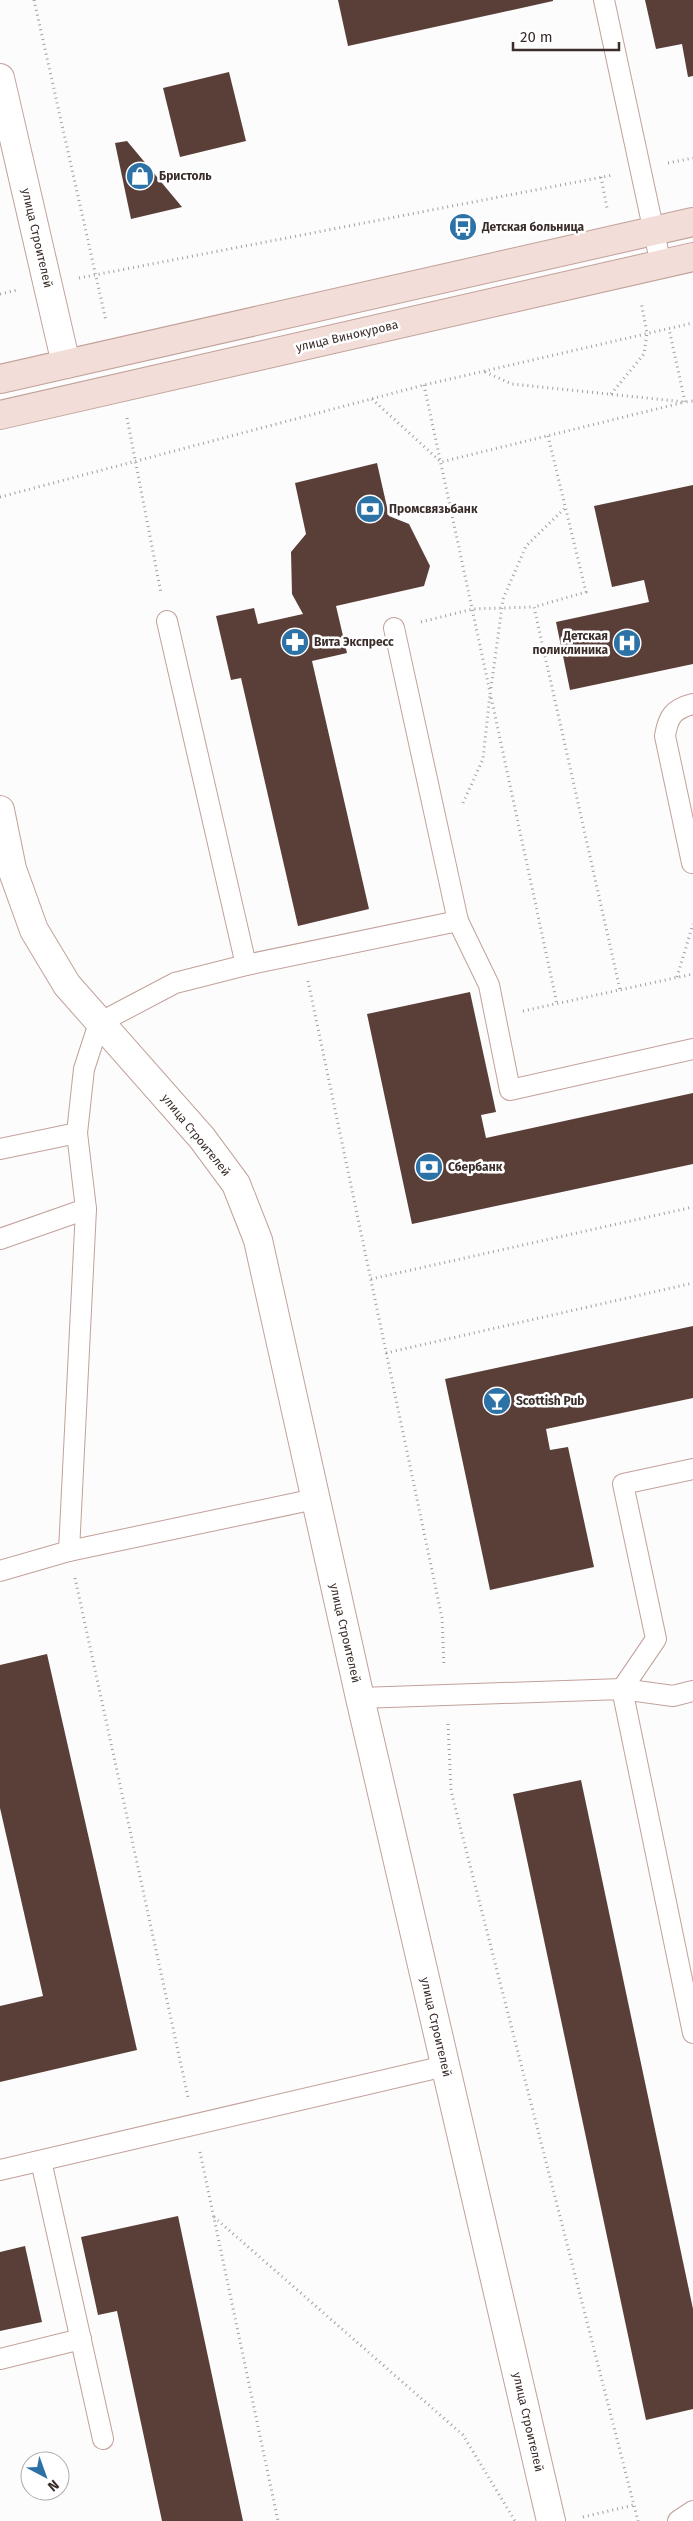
<svg xmlns="http://www.w3.org/2000/svg" width="693" height="2521" font-family="'Fira Sans',sans-serif">
<rect width="100%" height="100%" fill="#fcfcfc"/>
<g fill="#5a3e38">
<path d="M 338,0 L 553,0 L 553,1 L 348,46 Z"/>
<path d="M 645,0 L 693,0 L 693,76 L 688,77 L 682,44 L 656,49 Z"/>
<path d="M 229,72 L 246,141 L 180,157 L 163,88 Z"/>
<path d="M 127,141 L 182,207 L 131,219 L 115,143 Z"/>
<path d="M 377,463 L 389,516 L 409,524 L 430,566 L 424,586 L 336,606 L 347,653 L 312,661 L 369,909 L 298,926 L 241,678 L 231,680 L 216,616 L 254,608 L 258,624 L 303,614 L 292,594 L 291,552 L 306,534 L 295,483 Z"/>
<path d="M 693,485 L 693,664 L 570,690 L 556,622 L 649,602 L 644,580 L 612,587 L 594,506 Z"/>
<path d="M 470,992 L 496,1112 L 481,1115 L 486,1138 L 693,1093 L 693,1164 L 412,1224 L 367,1014 Z"/>
<path d="M 693,1326 L 693,1398 L 546,1429 L 550,1450 L 568,1447 L 594,1567 L 490,1590 L 445,1379 Z"/>
<path d="M 47,1654 L 137,2050 L 0,2082 L 0,2006 L 43,1996 L 0,1808 L 0,1665 Z"/>
<path d="M 581,1780 L 693,2309 L 693,2409 L 646,2420 L 513,1794 Z"/>
<path d="M 178,2216 L 243,2521 L 162,2521 L 117,2311 L 98,2315 L 81,2237 Z"/>
<path d="M 25,2246 L 42,2322 L 0,2331 L 0,2252 Z"/>
</g>
<g fill="none" stroke-linecap="round" stroke-linejoin="round">
<defs>
<g id="service">
<path d="M 604,0 L 661,265"/>
<path d="M 167,621 L 246,965"/>
<path d="M 394,628 L 458,921 L 489,985 L 510,1090 L 693,1049"/>
<path d="M 692,863 L 665,736 C 668,717 673,709 693,704"/>
<path d="M 0,1149 L 77,1133"/>
<path d="M 0,1239 L 86,1209"/>
<path d="M 693,1469 L 623,1484 L 656,1639 L 622,1689 L 673,1696 L 693,1691"/>
<path d="M 69,1551 L 86,1209 L 77,1133 L 84,1069 L 99,1023 L 175,983 L 246,965 L 458,921"/>
<path d="M 0,1571 L 69,1551 L 315,1499"/>
<path d="M 360,1698 L 622,1689 L 693,2033"/>
<path d="M 41,2161 L 103,2439"/>
<path d="M 0,2170 L 445,2066"/>
<path d="M 0,2359 L 81,2339"/>
<path d="M 678,2521 L 693,2511"/>
</g>
<g id="tertiary">
<path d="M 0,78 L 66,364"/>
<path d="M 0,810 L 12,869 L 34,930 L 67,985 L 202,1138 L 236,1184 L 258,1240 L 360,1698 L 551,2521"/>
</g>
<g id="secondary">
<path d="M 0,379 L 693,222"/>
<path d="M 0,415 L 693,257"/>
</g>
</defs>
<use href="#service" stroke="#c2a19a" stroke-width="22"/>
<use href="#tertiary" stroke="#c2a19a" stroke-width="30"/>
<use href="#secondary" stroke="#c2a19a" stroke-width="30"/>
<g stroke="#a59f9d" stroke-width="3" stroke-dasharray="1 4" stroke-linecap="butt">
<path d="M 34,0 L 106,321"/>
<path d="M 668,163 L 693,158"/>
<path d="M 601,177 L 607,208"/>
<path d="M 79,278 L 613,175"/>
<path d="M 0,294 L 17,290"/>
<path d="M 485,372 L 512,384 L 685,402 L 693,401"/>
<path d="M 424,385 L 557,1004"/>
<path d="M 611,394 L 644,354 L 647,333 L 641,302"/>
<path d="M 372,399 L 441,462 L 685,402 L 669,329"/>
<path d="M 127,418 L 161,593"/>
<path d="M 548,436 L 586,592 L 534,607 L 620,990"/>
<path d="M 0,497 L 424,385 L 693,323"/>
<path d="M 421,622 L 473,609 L 533,607"/>
<path d="M 491,688 L 503,599 L 526,546 L 565,508"/>
<path d="M 463,803 L 483,759 L 490,694"/>
<path d="M 677,977 L 693,924"/>
<path d="M 308,981 L 442,1618 L 444,1666"/>
<path d="M 523,1011 L 693,974"/>
<path d="M 371,1279 L 693,1207"/>
<path d="M 386,1353 L 693,1283"/>
<path d="M 75,1578 L 188,2097"/>
<path d="M 448,1724 L 451,1791 L 638,2521"/>
<path d="M 200,2152 L 278,2521"/>
<path d="M 214,2217 L 463,2435 L 515,2521"/>
<path d="M 583,2517 L 634,2505"/>
</g>
<use href="#service" stroke="#fff" stroke-width="20"/>
<use href="#tertiary" stroke="#fff" stroke-width="28"/>
<use href="#secondary" stroke="#f3ddd8" stroke-width="28"/>
</g>
<defs>
<symbol id="shop-disc" viewBox="-11 -11 22 22"><circle r="9.5" fill="#2d72a7" stroke="#fff"/><path d="M-5-2.5h2.3a2.7 3.5 0 0 1 5.4 0H5L5.5 6h-11ZM-1.5-2.5h3a1.5 2.3 0 0 0-3 0Z" fill="#fff"/></symbol>
<symbol id="bus-disc" viewBox="-11 -11 22 22"><circle r="9.5" fill="#2d72a7" stroke="#fff"/><path d="M-5-6H5V4H4V6H2V4H-2V6H-4V4H-5ZM-3.5-4V0h7V-4ZM-3.5 1.2v1.5H-2V1.2ZM2 1.2v1.5H3.5V1.2Z" fill="#fff"/></symbol>
<symbol id="bank-disc" viewBox="-11 -11 22 22"><circle r="9.5" fill="#2d72a7" stroke="#fff"/><path d="M-6-4H6V4H-6ZM0-2.3a2.3 2.3 0 1 0 0 4.6a2.3 2.3 0 1 0 0-4.6Z" fill="#fff"/></symbol>
<symbol id="pharmacy-disc" viewBox="-11 -11 22 22"><circle r="9.5" fill="#2d72a7" stroke="#fff"/><path d="M-2-6h4v4h4v4h-4v4h-4v-4h-4v-4h4Z" fill="#fff"/></symbol>
<symbol id="hospital-disc" viewBox="-11 -11 22 22"><circle r="9.5" fill="#2d72a7" stroke="#fff"/><path d="M-5-5h3v3.5h4V-5h3V5h-3V1.5h-4V5h-3Z" fill="#fff"/></symbol>
<symbol id="bar-disc" viewBox="-11 -11 22 22"><circle r="9.5" fill="#2d72a7" stroke="#fff"/><path d="M-6-5H6L.8 .8V4.5H3.5V6h-7V4.5H-.8V.8Z" fill="#fff"/></symbol>
</defs>
<g fill-rule="evenodd">
<use href="#shop-disc" x="124" y="160" width="32" height="32"/>
<use href="#bus-disc" x="447" y="211" width="32" height="32"/>
<use href="#bank-disc" x="354" y="493" width="32" height="32"/>
<use href="#pharmacy-disc" x="279" y="626" width="32" height="32"/>
<use href="#hospital-disc" x="611" y="627" width="32" height="32"/>
<use href="#bank-disc" x="413" y="1151" width="32" height="32"/>
<use href="#bar-disc" x="481" y="1385" width="32" height="32"/>
</g>
<g text-anchor="middle" dominant-baseline="central" stroke-width="5" stroke-linejoin="round" paint-order="stroke">
<g font-size="12" font-weight="bold" fill="#3a2d2a" stroke="#fff" text-anchor="start">
<text x="159" y="176">Бристоль</text>
<text x="482" y="227">Детская больница</text>
<text x="389" y="509">Промсвязьбанк</text>
<text x="608" y="636" text-anchor="end">Детская<tspan x="608" dy="14">поликлиника</tspan></text>
<text x="314" y="642">Вита Экспресс</text>
<text x="448" y="1167">Сбербанк</text>
<text x="516" y="1401">Scottish Pub</text>
</g>
<g font-size="12" fill="#3a2d2a" stroke="#fff">
<text transform="translate(37 238) rotate(77)">улица Строителей</text>
<text transform="translate(347 336) rotate(-13)">улица Винокурова</text>
<text transform="translate(196 1135) rotate(51)">улица Строителей</text>
<text transform="translate(345 1633) rotate(77)">улица Строителей</text>
<text transform="translate(436 2027) rotate(77)">улица Строителей</text>
<text transform="translate(528 2422) rotate(77)">улица Строителей</text>
</g>
</g>
<g transform="translate(45 2476) rotate(139)"><circle r="24" fill="#ffffff" stroke="#b0abaa"/>
<path d="M0-4L9 19L0 12L-9 19Z" fill="#2d72a7"/>
<text y="-8" font-size="14" font-weight="bold" text-anchor="middle" fill="#3a2d2a">N</text>
</g>
<path d="M513 42v8h106v-8" fill="none" stroke="#3a2d2a" stroke-width="2.5"/>
<text x="520" y="42" font-size="15" fill="#3a2d2a" stroke="#ffffff" stroke-width="4" paint-order="stroke">20 m</text>
</svg>
